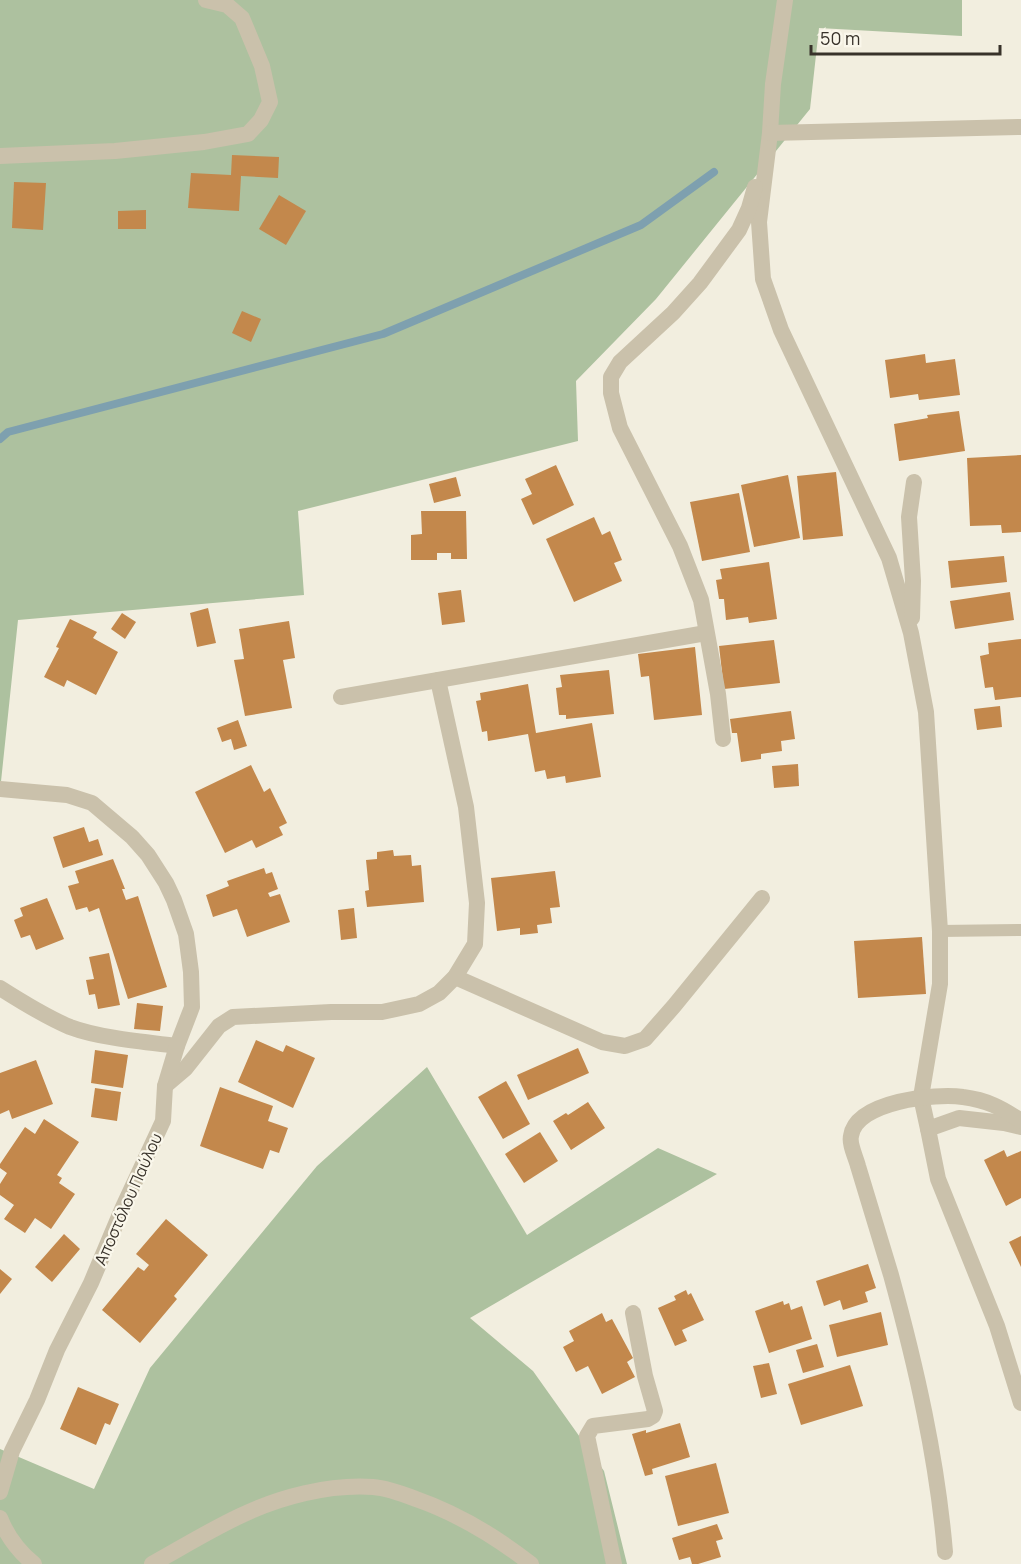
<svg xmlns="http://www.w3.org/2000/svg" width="1021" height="1564" font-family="Manrope,sans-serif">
<rect width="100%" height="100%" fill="#f2eedf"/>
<g fill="#adc19f">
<path d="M 0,0 L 962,0 L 962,36 L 819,28 L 810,109 L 656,299 L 576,381 L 578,441 L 298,511 L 304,595 L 18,620 L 0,791 Z"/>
<path d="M 427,1067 L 527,1235 L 658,1148 L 717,1174 L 470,1318 L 533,1371 L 604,1471 L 627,1564 L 0,1564 L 0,1449 L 94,1489 L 150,1368 L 317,1166 Z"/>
</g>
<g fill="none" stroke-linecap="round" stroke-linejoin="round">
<path stroke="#7ea0af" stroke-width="8" d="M 0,439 L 8,432 L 383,334 L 641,225 L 714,172"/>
</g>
<g fill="#c3884c">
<path d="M 232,155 L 279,157 L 278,178 L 241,176 L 239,211 L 188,208 L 191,173 L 231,175 Z"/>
<path d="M 14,182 L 46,183 L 43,230 L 12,228 Z"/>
<path d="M 279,195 L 306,211 L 286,245 L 259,229 Z"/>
<path d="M 146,210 L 146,229 L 118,229 L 118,211 Z"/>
<path d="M 242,311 L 261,319 L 251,342 L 232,333 Z"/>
<path d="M 925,354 L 926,363 L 955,359 L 960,395 L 919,400 L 918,394 L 890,398 L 885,360 Z"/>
<path d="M 959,411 L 965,451 L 899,461 L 894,424 L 928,418 L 927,415 Z"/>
<path d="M 1021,455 L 1021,532 L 1002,533 L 1001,525 L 970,526 L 967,458 Z"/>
<path d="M 556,465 L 574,505 L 533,525 L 521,499 L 532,494 L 525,479 Z"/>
<path d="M 836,472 L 843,536 L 803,540 L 797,476 Z"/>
<path d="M 788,475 L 800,538 L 754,547 L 741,485 Z"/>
<path d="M 456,477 L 461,496 L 434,503 L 429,484 Z"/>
<path d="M 739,493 L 750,552 L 702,561 L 690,502 Z"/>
<path d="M 421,511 L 466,511 L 467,559 L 451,559 L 451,553 L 437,553 L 437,560 L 411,560 L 411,535 L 422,534 Z"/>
<path d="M 594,517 L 602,535 L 610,531 L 622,560 L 614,563 L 622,581 L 574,602 L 546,539 Z"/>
<path d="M 1004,556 L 1007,582 L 951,588 L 948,561 Z"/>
<path d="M 769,562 L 777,619 L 749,623 L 748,617 L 726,620 L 724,599 L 719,599 L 716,580 L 722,579 L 720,569 Z"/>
<path d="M 461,590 L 465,622 L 442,625 L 438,593 Z"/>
<path d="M 1010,592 L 1014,620 L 955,629 L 950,601 Z"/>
<path d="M 208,608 L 216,643 L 197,647 L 190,613 Z"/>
<path d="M 122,613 L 136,622 L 125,639 L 111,629 Z"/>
<path d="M 70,619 L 97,632 L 93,638 L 118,652 L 96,695 L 67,680 L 64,687 L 44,677 L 59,648 L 56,647 Z"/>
<path d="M 289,621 L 295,658 L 283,660 L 292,708 L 245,716 L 234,660 L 244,659 L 239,629 Z"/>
<path d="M 1021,639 L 1021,697 L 995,700 L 993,687 L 985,688 L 980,656 L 989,654 L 988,643 Z"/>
<path d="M 774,640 L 780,683 L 724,689 L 719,646 Z"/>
<path d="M 695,647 L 702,715 L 654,720 L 649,676 L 641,677 L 638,654 Z"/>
<path d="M 609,670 L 614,714 L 566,719 L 566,715 L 559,715 L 556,688 L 562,687 L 560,675 Z"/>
<path d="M 528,684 L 536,733 L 592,723 L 601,777 L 566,783 L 565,776 L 547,779 L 545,770 L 535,772 L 528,734 L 488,741 L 487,731 L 482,732 L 476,701 L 481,700 L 480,693 Z"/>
<path d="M 1000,706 L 1002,727 L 977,730 L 974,709 Z"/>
<path d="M 791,711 L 795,739 L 781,741 L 782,751 L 761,754 L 761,759 L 741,762 L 737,733 L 732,733 L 730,719 Z"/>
<path d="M 238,720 L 247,746 L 234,750 L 231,739 L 222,742 L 217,728 Z"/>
<path d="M 798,764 L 799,786 L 774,788 L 772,766 Z"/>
<path d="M 251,765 L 264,792 L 270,788 L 287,823 L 279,827 L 283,835 L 256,848 L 252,840 L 225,853 L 195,792 Z"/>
<path d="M 84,827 L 89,842 L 98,839 L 103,855 L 63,868 L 53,837 Z"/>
<path d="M 393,850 L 394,856 L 411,855 L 412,866 L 421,865 L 424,902 L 367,907 L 365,891 L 369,890 L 366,860 L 377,859 L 377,852 Z"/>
<path d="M 113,859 L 125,889 L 122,889 L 126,900 L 138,896 L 167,987 L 128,999 L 99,908 L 89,912 L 87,907 L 76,910 L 68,886 L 79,883 L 75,871 Z"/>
<path d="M 264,868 L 266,874 L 272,872 L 278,889 L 268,893 L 270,897 L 280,894 L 290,922 L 247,937 L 237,909 L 213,917 L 206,895 L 229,886 L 227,881 Z"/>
<path d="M 555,871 L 560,907 L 550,908 L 552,923 L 537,925 L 538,933 L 520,935 L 520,928 L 497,931 L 491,878 Z"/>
<path d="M 47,898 L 64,939 L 36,950 L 30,935 L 21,938 L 14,920 L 23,916 L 20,908 Z"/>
<path d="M 354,908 L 357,938 L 341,940 L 338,910 Z"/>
<path d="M 922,937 L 926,994 L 858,998 L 854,941 Z"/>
<path d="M 109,953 L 120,1005 L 98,1009 L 95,994 L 89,995 L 86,980 L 94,979 L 89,957 Z"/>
<path d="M 137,1003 L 163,1006 L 160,1031 L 134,1029 Z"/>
<path d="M 256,1040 L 283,1052 L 286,1045 L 315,1058 L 293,1108 L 238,1082 Z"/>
<path d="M 578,1048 L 589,1073 L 528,1100 L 517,1075 Z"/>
<path d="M 95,1050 L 128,1055 L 123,1088 L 91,1083 Z"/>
<path d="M 36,1060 L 53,1104 L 12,1119 L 9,1110 L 0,1114 L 0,1073 Z"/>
<path d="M 506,1081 L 530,1124 L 503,1139 L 478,1097 Z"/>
<path d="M 220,1087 L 273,1106 L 268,1121 L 288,1128 L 279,1153 L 270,1150 L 263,1169 L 200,1146 Z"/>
<path d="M 95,1088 L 121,1092 L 117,1121 L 91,1117 Z"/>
<path d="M 588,1102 L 605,1128 L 571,1150 L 553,1121 L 566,1113 L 568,1115 Z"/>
<path d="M 44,1119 L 79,1142 L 57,1175 L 62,1178 L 59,1183 L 75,1194 L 51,1229 L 35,1218 L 25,1233 L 4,1219 L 14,1205 L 0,1195 L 0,1184 L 7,1173 L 0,1168 L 0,1164 L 25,1127 L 35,1134 Z"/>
<path d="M 540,1132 L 558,1161 L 524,1183 L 505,1154 Z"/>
<path d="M 1004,1150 L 1007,1157 L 1021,1151 L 1021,1198 L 1006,1206 L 984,1160 Z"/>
<path d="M 166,1219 L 208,1255 L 174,1296 L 177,1299 L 140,1343 L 102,1310 L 138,1267 L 144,1271 L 149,1265 L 136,1254 Z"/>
<path d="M 64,1234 L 80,1249 L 52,1282 L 35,1267 Z"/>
<path d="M 1021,1236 L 1021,1267 L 1009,1242 Z"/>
<path d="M 868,1264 L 876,1288 L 865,1292 L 868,1302 L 843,1310 L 840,1300 L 824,1306 L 816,1281 Z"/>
<path d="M 0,1269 L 12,1279 L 0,1294 Z"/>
<path d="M 686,1290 L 688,1295 L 691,1293 L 704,1320 L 682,1330 L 687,1341 L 675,1346 L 658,1308 L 676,1300 L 674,1296 Z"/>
<path d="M 783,1301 L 784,1305 L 789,1303 L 791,1310 L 802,1306 L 812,1339 L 769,1353 L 755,1311 Z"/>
<path d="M 881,1312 L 888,1345 L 837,1357 L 829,1325 Z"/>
<path d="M 602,1313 L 606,1322 L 612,1319 L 633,1358 L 627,1362 L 635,1377 L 602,1394 L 588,1366 L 576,1372 L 563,1347 L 574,1341 L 569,1331 Z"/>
<path d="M 817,1344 L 824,1367 L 803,1373 L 796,1350 Z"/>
<path d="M 769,1363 L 777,1394 L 761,1398 L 753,1366 Z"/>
<path d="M 850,1365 L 863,1406 L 801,1425 L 788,1384 Z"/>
<path d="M 78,1387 L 119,1404 L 110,1425 L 105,1423 L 96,1445 L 60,1429 Z"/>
<path d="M 680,1423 L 690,1457 L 652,1469 L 653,1474 L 645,1476 L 632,1434 L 646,1430 L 646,1433 Z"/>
<path d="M 716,1463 L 729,1513 L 678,1526 L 665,1476 Z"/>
<path d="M 717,1524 L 723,1539 L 716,1541 L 721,1557 L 698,1564 L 692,1564 L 690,1557 L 679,1560 L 672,1538 Z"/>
</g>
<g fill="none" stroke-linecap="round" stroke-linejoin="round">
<path stroke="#cac1ab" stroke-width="12" d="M 940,931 L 1021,930"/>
<g stroke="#cac1ab" stroke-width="16">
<path d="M 785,0 L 773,84 L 770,133 L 759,222 L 763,279 L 781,330 L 889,558 L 911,633 L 926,712 L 940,931 L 940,984 L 921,1097 L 928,1129"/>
<path d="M 770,133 L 1021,127"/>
<path d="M 0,156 L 115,151 L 204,142 L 248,134 L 261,120 L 270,102 L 262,66 L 242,18 L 227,5 L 206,0"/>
<path d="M 912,618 L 913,581 L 909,517 L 914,482"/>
<path d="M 341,697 L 706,633"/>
<path d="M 723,739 L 718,694 L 701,600 L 680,546 L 620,428 L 611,393 L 611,377 L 620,362 L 673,313 L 700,283 L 739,230 L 749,208 L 755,187"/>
<path d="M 455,977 L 602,1042 L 625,1046 L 645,1039 L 674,1006 L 762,898"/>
<path d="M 0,988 C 22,1002 46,1017 70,1027 C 99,1038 145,1042 177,1046"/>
<path d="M 165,1086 L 185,1069 L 219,1026 L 233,1017 L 331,1012 L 382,1012 L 419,1004 L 439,993 L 455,977 L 475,944 L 477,903 L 466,807 L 438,680"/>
<path d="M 1021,1127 L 1004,1123 L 959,1118 L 928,1129 L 938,1179 L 997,1326 L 1021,1403"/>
<path d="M 945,1552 C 937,1458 916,1366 891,1275 C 880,1239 869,1203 858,1166 C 856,1158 849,1144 851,1136 C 856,1101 936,1093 963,1097 C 987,1100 1002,1108 1021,1121"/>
<path d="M 614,1564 L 587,1436 L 593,1426 L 648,1419 L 653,1416 L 655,1411 L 645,1376 L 633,1313"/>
</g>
<g stroke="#cac1ab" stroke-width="16">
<path d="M 0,789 L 67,795 L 92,803 L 132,837 L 148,855 L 166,883 L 174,900 L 186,934 L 191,972 L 192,1007 L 177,1046 L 165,1086 L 163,1121 L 123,1207 L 91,1283 L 57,1350 L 37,1400 L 12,1451 L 0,1492"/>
<path d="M 0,1518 C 7,1536 18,1551 34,1564"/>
<path d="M 152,1564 C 181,1548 210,1530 240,1516 C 279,1497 329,1484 373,1487 C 387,1488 403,1494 416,1499 C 459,1514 495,1536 531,1564"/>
</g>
</g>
<g text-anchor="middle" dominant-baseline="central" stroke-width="4.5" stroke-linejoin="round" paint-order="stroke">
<g font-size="16" fill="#38322a" stroke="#faf7eb">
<text transform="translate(128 1199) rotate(-66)">Αποστόλου Παύλου</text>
</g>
</g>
<path d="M811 45v9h189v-9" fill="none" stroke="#38322a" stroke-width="3"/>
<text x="820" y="45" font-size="18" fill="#38322a" stroke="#faf7eb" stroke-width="4.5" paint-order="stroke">50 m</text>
</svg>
